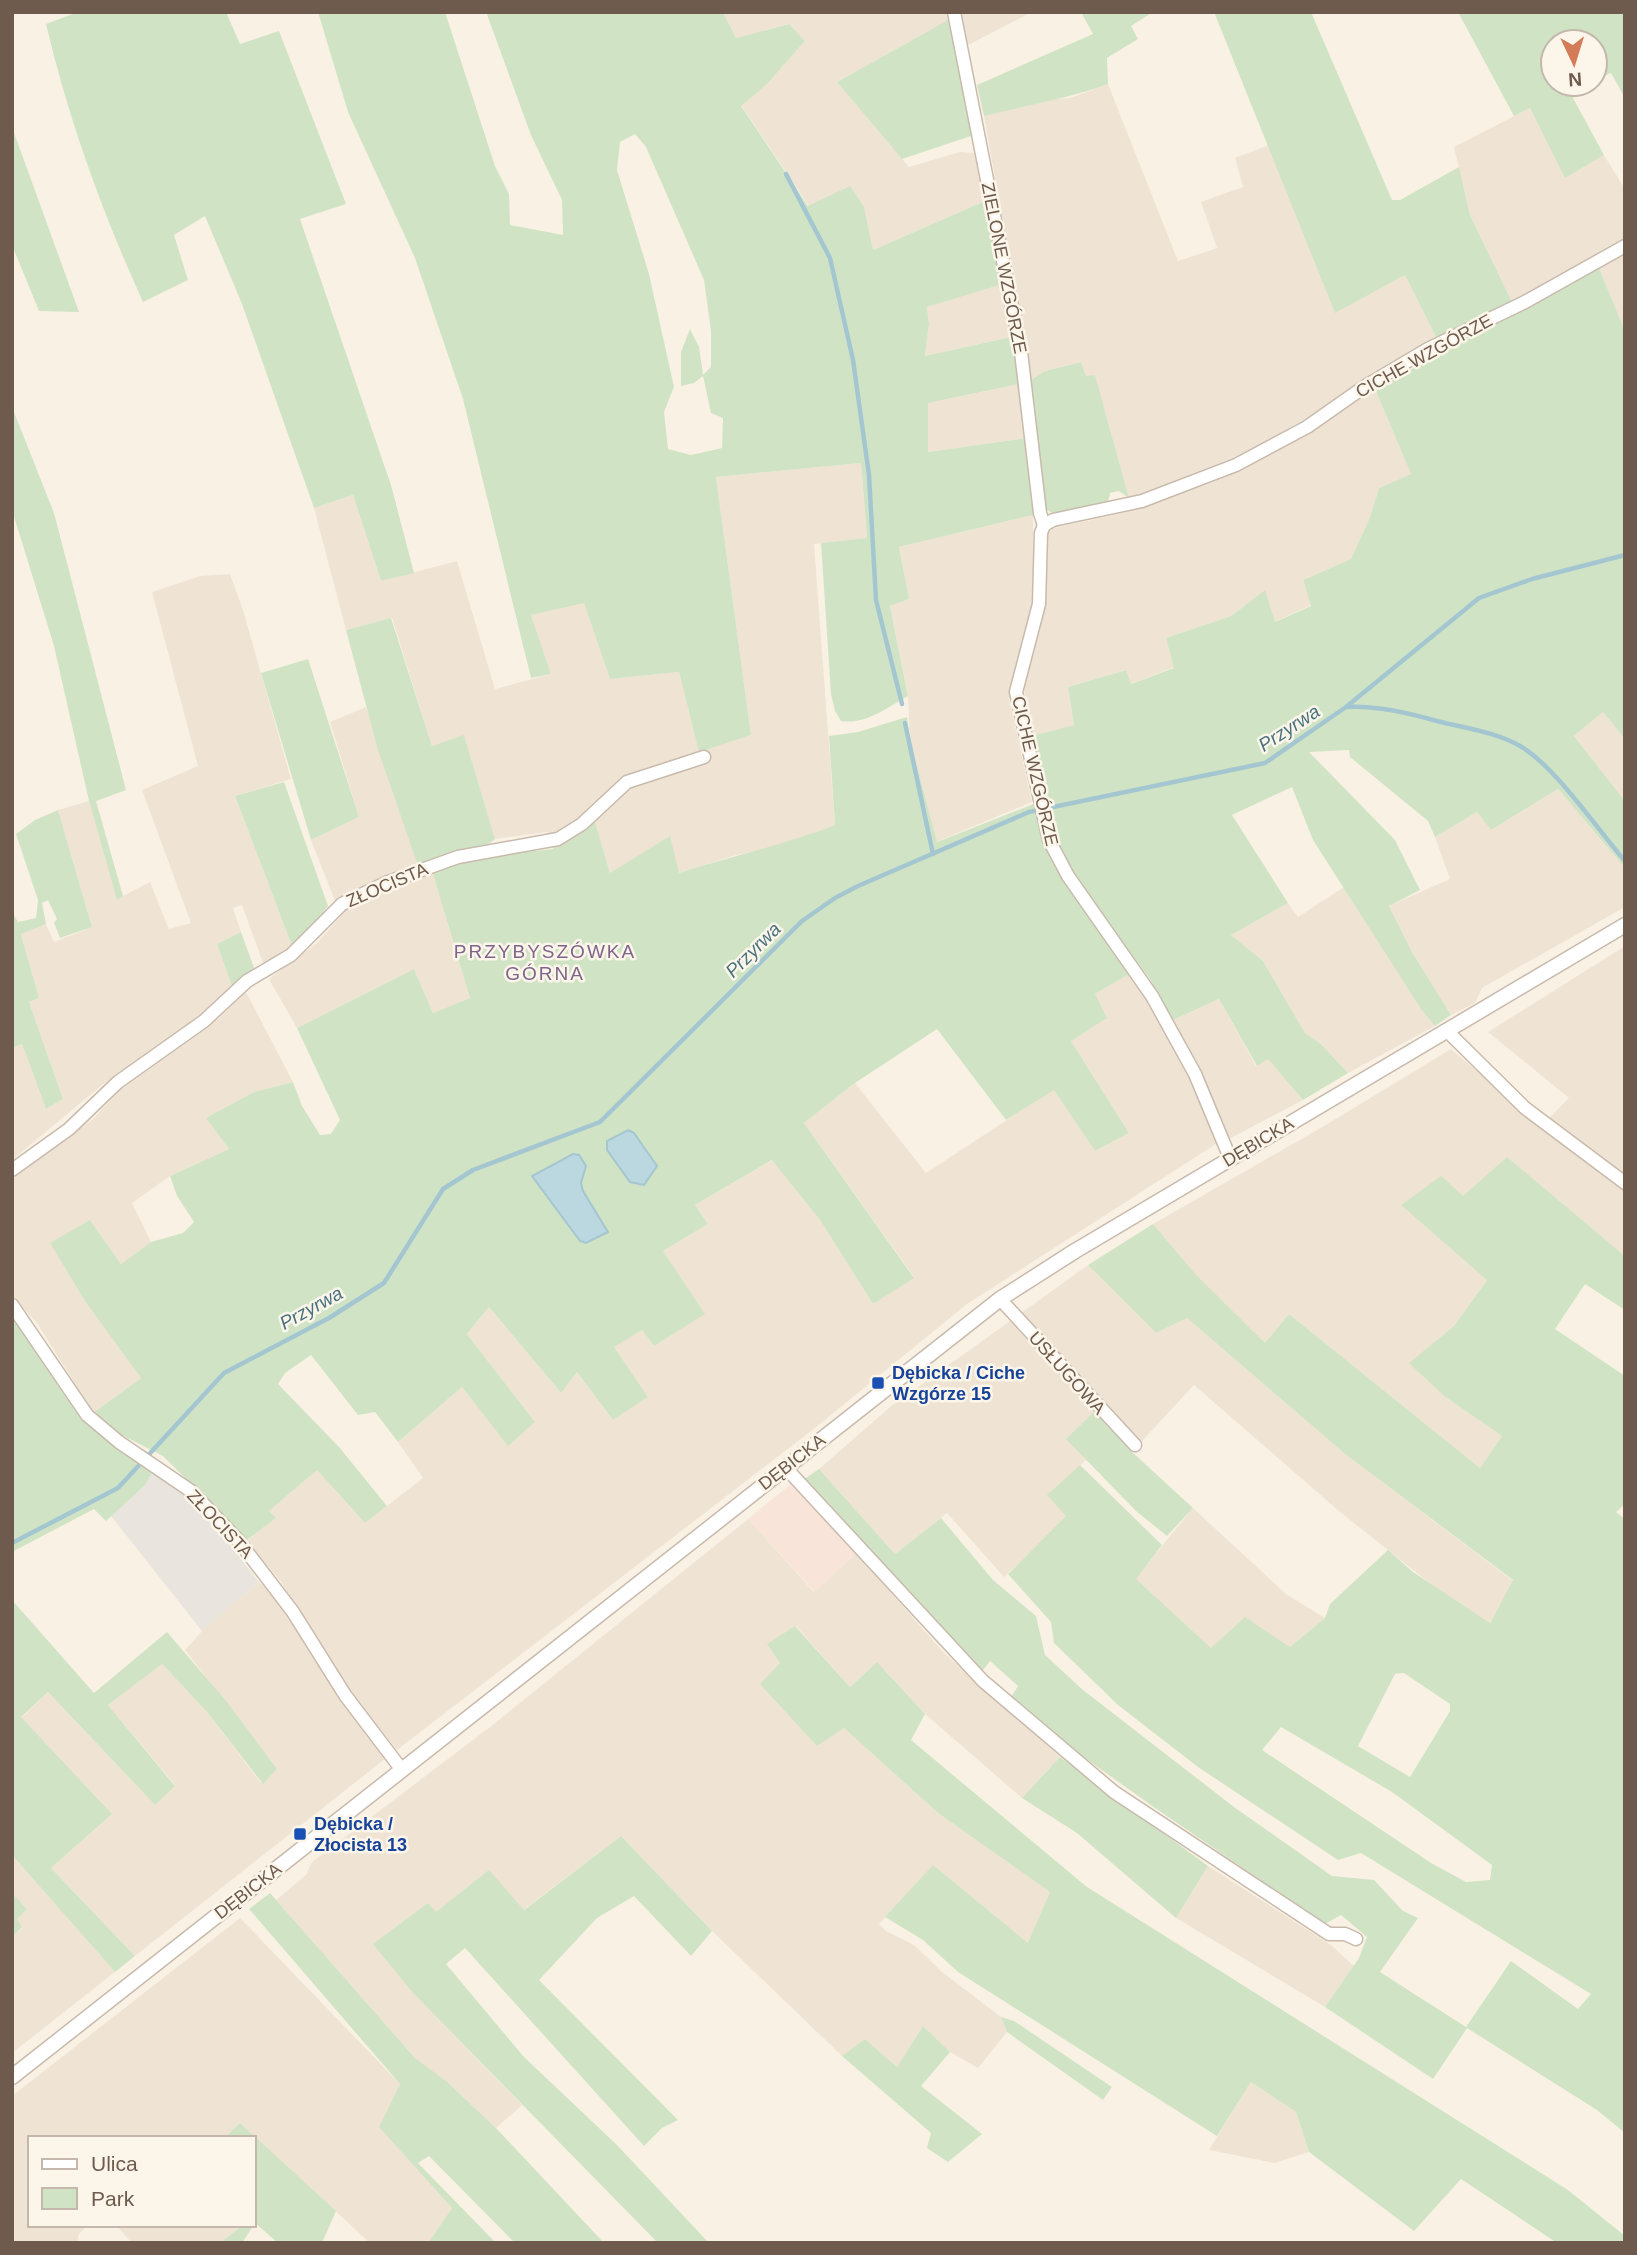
<svg xmlns="http://www.w3.org/2000/svg" width="1637" height="2255" font-family="Arial,sans-serif">
<rect width="100%" height="100%" fill="#f9f2e4"/>
<g fill="#efe4d4">
<path d="M 723,12 L 947,12 L 948,20 L 837,82 L 909,167 L 960,152 L 974,153 L 985,201 L 873,250 L 864,207 L 809,206 L 741,105 L 768,83 L 805,41 L 788,24 L 736,38 Z"/>
<path d="M 960,12 L 1032,12 L 968,45 Z"/>
<path d="M 1108,84 L 1178,261 L 1217,248 L 1201,202 L 1243,187 L 1235,158 L 1269,145 L 1335,312 L 1405,275 L 1437,339 L 1392,362 L 1305,419 L 1245,453 L 1129,498 L 1095,376 L 1086,376 L 1081,362 L 1045,371 L 1031,380 L 984,116 L 1045,100 L 1070,98 Z"/>
<path d="M 1530,108 L 1565,177 L 1604,155 L 1625,189 L 1625,239 L 1512,302 L 1470,215 L 1454,147 Z"/>
<path d="M 1625,254 L 1625,331 L 1599,268 Z"/>
<path d="M 1000,285 L 1011,337 L 925,356 L 929,324 L 927,307 Z"/>
<path d="M 1019,384 L 1026,438 L 928,452 L 928,403 Z"/>
<path d="M 1375,389 L 1411,474 L 1379,488 L 1370,517 L 1351,559 L 1303,580 L 1311,605 L 1274,622 L 1264,591 L 1231,616 L 1166,638 L 1175,667 L 1130,684 L 1125,670 L 1068,687 L 1074,725 L 1032,736 L 1023,683 L 1046,598 L 1046,536 L 1049,529 L 1115,515 L 1212,483 L 1269,456 Z"/>
<path d="M 861,463 L 867,538 L 814,544 L 835,825 L 787,844 L 733,856 L 679,873 L 610,873 L 595,822 L 553,849 L 548,832 L 495,839 L 464,736 L 432,746 L 392,618 L 346,630 L 314,508 L 353,495 L 381,581 L 457,561 L 495,689 L 551,674 L 531,615 L 584,602 L 610,679 L 679,672 L 699,751 L 751,735 L 716,477 Z"/>
<path d="M 1033,515 L 1033,608 L 1009,699 L 1032,802 L 936,842 L 910,740 L 908,695 L 890,606 L 909,599 L 899,547 Z"/>
<path d="M 230,574 L 243,610 L 291,779 L 235,796 L 292,946 L 263,963 L 242,905 L 233,908 L 241,932 L 217,944 L 232,986 L 204,1014 L 102,1085 L 12,1160 L 12,1048 L 22,1044 L 46,1109 L 63,1099 L 29,1002 L 39,998 L 21,933 L 46,924 L 54,942 L 92,927 L 58,810 L 89,801 L 117,899 L 150,882 L 169,929 L 191,923 L 142,790 L 198,766 L 152,592 L 200,576 Z"/>
<path d="M 366,707 L 418,866 L 432,871 L 470,998 L 433,1013 L 414,969 L 297,1028 L 269,979 L 317,943 L 341,916 L 311,840 L 359,817 L 330,722 Z"/>
<path d="M 1603,712 L 1625,739 L 1625,801 L 1574,736 Z"/>
<path d="M 1558,789 L 1625,868 L 1625,907 L 1482,988 L 1475,1003 L 1451,1015 L 1412,952 L 1389,906 L 1450,879 L 1435,837 L 1477,812 L 1491,830 Z"/>
<path d="M 1344,887 L 1435,1026 L 1348,1073 L 1321,1044 L 1305,1033 L 1263,961 L 1231,935 L 1288,903 L 1298,917 Z"/>
<path d="M 1625,946 L 1625,1256 L 1507,1158 L 1487,1280 L 1454,1326 L 1410,1363 L 1444,1396 L 1502,1436 L 1480,1468 L 1289,1314 L 1265,1344 L 1194,1274 L 1153,1224 L 1324,1126 L 1451,1049 L 1541,1126 L 1569,1098 L 1488,1032 Z"/>
<path d="M 1131,973 L 1181,1057 L 1204,1105 L 1216,1144 L 967,1304 L 815,1428 L 397,1750 L 344,1684 L 281,1582 L 247,1541 L 275,1518 L 269,1511 L 317,1470 L 365,1523 L 423,1478 L 398,1442 L 462,1387 L 508,1445 L 535,1422 L 467,1334 L 489,1307 L 560,1392 L 577,1372 L 613,1420 L 648,1397 L 613,1347 L 642,1330 L 654,1346 L 663,1251 L 708,1224 L 695,1205 L 773,1160 L 820,1220 L 873,1304 L 914,1277 L 804,1123 L 855,1083 L 926,1173 L 1054,1089 L 1095,1151 L 1129,1133 L 1071,1041 L 1095,994 Z"/>
<path d="M 246,992 L 293,1082 L 254,1092 L 207,1118 L 229,1149 L 170,1176 L 132,1203 L 151,1242 L 121,1264 L 90,1220 L 81,1291 L 141,1378 L 93,1413 L 37,1323 L 12,1296 L 12,1179 L 94,1118 L 131,1079 L 218,1019 Z"/>
<path d="M 1219,999 L 1256,1066 L 1268,1058 L 1303,1100 L 1229,1139 L 1209,1091 L 1171,1021 Z"/>
<path d="M 1088,1265 L 1156,1333 L 1187,1318 L 1345,1454 L 1513,1581 L 1489,1624 L 1432,1585 L 1340,1512 L 1194,1385 L 1132,1452 L 1095,1411 L 1067,1439 L 1086,1460 L 1048,1495 L 1067,1516 L 1004,1577 L 947,1513 L 895,1554 L 819,1469 L 890,1407 Z"/>
<path d="M 1193,1508 L 1286,1594 L 1325,1618 L 1290,1647 L 1211,1648 L 1135,1579 Z"/>
<path d="M 748,1519 L 814,1592 L 856,1553 L 943,1652 L 1060,1757 L 1022,1798 L 925,1714 L 877,1662 L 850,1687 L 796,1626 L 780,1663 L 817,1745 L 843,1727 L 938,1813 L 1050,1892 L 1029,1944 L 933,1866 L 879,1924 L 886,1931 L 914,1945 L 942,1972 L 1001,2017 L 1007,2032 L 978,2068 L 950,2052 L 923,2026 L 897,2067 L 865,2039 L 842,2056 L 712,1931 L 621,1836 L 523,1910 L 436,1913 L 428,1903 L 413,1993 L 522,2105 L 496,2128 L 446,2082 L 415,2058 L 276,1900 L 306,1875 L 312,1862 L 490,1727 Z"/>
<path d="M 259,1582 L 275,1597 L 342,1702 L 385,1759 L 135,1956 L 51,1868 L 112,1814 L 21,1718 L 48,1692 L 155,1805 L 175,1785 L 108,1705 L 162,1664 L 207,1712 L 261,1783 L 277,1769 L 185,1650 L 202,1631 Z"/>
<path d="M 12,1855 L 115,1972 L 12,2053 L 12,1937 L 22,1928 L 17,1919 L 27,1909 L 12,1893 Z"/>
<path d="M 1208,1866 L 1331,1945 L 1354,1966 L 1325,2007 L 1176,1918 Z"/>
<path d="M 240,1918 L 400,2084 L 380,2127 L 452,2208 L 428,2243 L 370,2243 L 240,2123 L 224,2138 L 30,2138 L 30,2225 L 88,2225 L 79,2234 L 77,2243 L 12,2243 L 12,2096 Z"/>
<path d="M 1251,2082 L 1296,2112 L 1309,2152 L 1274,2163 L 1209,2150 Z"/>
<path d="M 116,2225 L 243,2225 L 220,2243 L 132,2243 Z"/>
</g>
<path fill="#f8e4d9" d="M 792,1483 L 856,1553 L 815,1592 L 748,1519 Z"/>
<path fill="#e9e4de" d="M 154,1469 L 206,1514 L 259,1582 L 202,1631 L 111,1516 Z"/>
<g fill="#d0e4c5" fill-rule="evenodd">
<path d="M 78,12 L 226,12 L 240,44 L 279,31 L 346,204 L 300,219 L 391,485 L 414,573 L 381,581 L 353,495 L 314,508 L 242,304 L 205,216 L 174,235 L 188,280 L 143,302 C 102,212 69,121 46,24 Z"/>
<path d="M 318,12 L 445,12 L 495,166 L 509,194 L 510,225 L 563,235 L 562,200 L 531,135 L 486,12 L 723,12 L 736,38 L 789,24 L 805,41 L 768,83 L 741,106 L 808,206 L 850,186 L 864,207 L 873,250 L 985,201 L 1000,285 L 927,307 L 929,324 L 925,356 L 1011,337 L 1019,384 L 928,403 L 928,452 L 1026,438 L 1033,515 L 899,547 L 909,599 L 890,606 L 908,696 C 888,707 866,725 841,721 L 835,711 L 831,694 L 821,543 L 867,538 L 861,463 L 716,477 L 751,735 L 699,752 L 679,672 L 610,679 L 584,603 L 531,615 L 551,674 L 531,678 L 463,399 L 415,258 L 348,112 ZM 635,134 L 646,147 L 704,280 L 711,331 L 711,367 L 703,375 L 699,347 L 690,329 L 681,352 L 681,386 L 694,383 L 703,376 L 711,413 L 723,418 L 722,448 L 691,455 L 668,449 L 664,412 L 674,387 L 649,274 L 617,170 L 620,142 Z"/>
<path d="M 1081,12 L 1153,12 L 1131,26 L 1138,39 L 1107,58 L 1108,84 C 1068,99 1026,105 984,116 L 977,85 L 1093,34 Z"/>
<path d="M 1214,12 L 1311,12 L 1392,200 L 1400,200 L 1459,167 L 1470,215 L 1512,302 L 1437,339 L 1405,275 L 1335,313 Z"/>
<path d="M 1458,12 L 1625,12 L 1625,98 L 1611,73 L 1595,80 L 1595,42 L 1553,42 L 1553,84 L 1588,84 L 1573,98 L 1604,155 L 1565,178 L 1530,108 L 1514,116 Z"/>
<path d="M 948,20 L 974,135 L 902,159 L 837,82 Z"/>
<path d="M 12,127 L 79,312 L 39,311 L 12,245 Z"/>
<path d="M 1599,268 L 1625,331 L 1625,739 L 1603,712 L 1574,736 L 1625,801 L 1625,868 L 1558,789 L 1491,830 L 1477,812 L 1435,837 L 1428,821 L 1350,757 L 1349,750 L 1309,752 L 1395,840 L 1420,890 L 1389,906 L 1412,952 L 1451,1015 L 1435,1026 L 1421,1009 L 1313,840 L 1292,787 L 1232,815 L 1288,903 L 1231,935 L 1263,961 L 1305,1033 L 1321,1044 L 1348,1073 L 1303,1100 L 1268,1059 L 1257,1066 L 1219,999 L 1171,1021 L 1150,979 L 1072,875 L 1057,847 L 1032,736 L 1074,725 L 1068,687 L 1126,670 L 1131,684 L 1174,668 L 1166,638 L 1231,616 L 1265,590 L 1275,622 L 1311,606 L 1303,580 L 1351,559 L 1370,517 L 1379,488 L 1411,474 L 1375,389 Z"/>
<path d="M 1081,362 L 1086,376 L 1095,375 L 1129,498 L 1119,491 L 1110,493 L 1108,502 L 1053,513 L 1045,509 L 1031,380 L 1045,371 Z"/>
<path d="M 12,407 L 54,513 L 126,790 L 96,801 L 123,896 L 117,900 L 89,801 L 54,646 L 12,510 Z"/>
<path d="M 391,618 L 432,746 L 464,735 L 495,839 L 490,843 L 418,866 L 378,750 L 346,630 Z"/>
<path d="M 308,659 L 359,817 L 311,840 L 261,673 Z"/>
<path d="M 907,717 L 910,740 L 937,842 L 1036,803 L 1059,872 L 1131,973 L 1095,994 L 1107,1018 L 1071,1041 L 1129,1133 L 1095,1151 L 1054,1090 L 1006,1120 L 937,1029 L 855,1083 L 804,1123 L 914,1278 L 873,1304 L 820,1220 L 772,1160 L 695,1205 L 708,1224 L 663,1251 L 705,1314 L 654,1346 L 642,1330 L 614,1347 L 648,1397 L 613,1420 L 577,1372 L 561,1393 L 489,1307 L 467,1334 L 535,1422 L 508,1446 L 462,1387 L 398,1442 L 375,1412 L 358,1415 L 311,1355 L 285,1373 L 278,1384 L 339,1447 L 387,1506 L 365,1523 L 317,1470 L 269,1511 L 276,1518 L 247,1540 L 163,1456 L 110,1429 L 93,1413 L 141,1378 L 85,1301 L 50,1243 L 90,1220 L 121,1264 L 151,1242 L 183,1233 L 194,1222 L 177,1196 L 170,1176 L 229,1149 L 206,1118 L 254,1092 L 293,1082 L 302,1106 L 320,1135 L 331,1134 L 340,1120 L 297,1028 L 414,969 L 433,1013 L 470,998 L 432,871 L 487,856 L 553,849 L 595,822 L 610,873 L 670,836 L 679,873 C 732,856 784,845 835,825 L 829,736 L 858,732 Z"/>
<path d="M 284,782 L 328,906 L 303,938 L 292,946 L 235,796 Z"/>
<path d="M 58,810 L 92,927 L 60,938 L 54,923 L 57,919 L 48,900 L 42,903 L 46,924 L 21,934 L 39,998 L 29,1002 L 63,1099 L 46,1109 L 22,1044 L 12,1048 L 12,912 L 18,922 L 36,918 L 38,900 L 16,834 L 35,820 Z"/>
<path d="M 241,932 L 254,968 L 232,986 L 217,944 Z"/>
<path d="M 1507,1157 L 1625,1256 L 1625,1310 L 1585,1284 L 1555,1329 L 1625,1376 L 1625,1504 L 1616,1512 L 1625,1519 L 1625,2133 L 1597,2110 L 1467,2028 L 1433,2079 L 1325,2007 L 1359,1958 L 1367,1937 L 1341,1915 L 1325,1924 C 1219,1850 1110,1782 1010,1699 L 1018,1686 L 990,1661 L 983,1670 L 975,1669 L 803,1480 L 819,1469 L 895,1554 L 941,1518 L 993,1580 L 1036,1616 L 1045,1655 L 1083,1690 L 1234,1807 L 1332,1876 L 1374,1880 L 1403,1911 L 1418,1918 L 1380,1972 L 1466,2027 L 1511,1961 L 1578,2009 L 1591,1994 L 1361,1853 L 1338,1860 L 1198,1767 L 1118,1705 L 1054,1643 L 1051,1622 L 1008,1574 L 1066,1516 L 1047,1495 L 1080,1465 L 1162,1545 L 1136,1579 L 1211,1648 L 1245,1617 L 1290,1647 L 1325,1618 L 1330,1604 L 1388,1550 L 1413,1572 L 1490,1623 L 1513,1580 L 1345,1454 L 1187,1318 L 1156,1333 L 1088,1265 L 1153,1224 L 1197,1276 L 1265,1343 L 1289,1314 L 1480,1468 L 1502,1436 L 1444,1396 L 1409,1363 L 1454,1326 L 1487,1280 L 1401,1205 L 1441,1176 L 1463,1196 ZM 1404,1673 L 1450,1704 L 1450,1711 L 1410,1777 L 1358,1746 L 1395,1674 ZM 1281,1727 L 1392,1792 L 1492,1865 L 1490,1880 L 1466,1882 L 1431,1863 L 1262,1750 Z"/>
<path d="M 12,1309 C 36,1345 56,1391 87,1423 C 106,1442 130,1455 154,1469 L 145,1485 L 106,1521 L 94,1509 L 12,1552 Z"/>
<path d="M 1095,1411 L 1132,1452 L 1193,1508 L 1167,1536 L 1136,1511 L 1066,1439 Z"/>
<path d="M 12,1600 L 94,1693 L 167,1632 L 227,1702 L 277,1769 L 263,1784 L 207,1712 L 162,1664 L 108,1705 L 175,1786 L 155,1805 L 48,1692 L 21,1717 L 112,1814 L 51,1868 L 135,1956 L 115,1972 L 12,1855 Z"/>
<path d="M 795,1626 L 850,1687 L 877,1662 L 925,1714 L 911,1740 L 1087,1887 L 1568,2190 L 1625,2236 L 1625,2243 L 1557,2243 L 1461,2179 L 1414,2231 L 1309,2152 L 1296,2112 L 1251,2082 L 1217,2136 L 958,1972 L 923,1940 L 885,1917 L 933,1865 L 1028,1943 L 1050,1892 L 938,1813 L 844,1728 L 817,1746 L 760,1684 L 780,1663 L 767,1644 Z"/>
<path d="M 1060,1757 L 1208,1866 L 1176,1918 L 1077,1833 L 1022,1798 Z"/>
<path d="M 621,1836 L 712,1931 L 691,1956 L 634,1896 L 597,1918 L 539,1980 L 678,2120 L 662,2128 L 644,2146 L 465,1948 L 446,1964 L 524,2057 L 617,2145 L 709,2243 L 658,2243 L 413,1993 L 373,1944 L 428,1903 L 436,1912 L 489,1870 L 524,1910 Z"/>
<path d="M 12,1893 L 27,1909 L 17,1919 L 22,1927 L 12,1937 Z"/>
<path d="M 270,1893 L 415,2058 L 446,2081 L 496,2128 L 604,2243 L 515,2243 L 429,2156 L 418,2163 L 496,2243 L 428,2243 L 452,2208 L 379,2127 L 400,2084 L 249,1909 Z"/>
<path d="M 1001,2017 L 1014,2021 L 1112,2087 L 1103,2100 L 1007,2032 Z"/>
<path d="M 923,2026 L 950,2052 L 921,2086 L 982,2134 L 948,2162 L 927,2148 L 931,2133 L 842,2056 L 865,2039 L 897,2067 Z"/>
<path d="M 240,2123 L 336,2211 L 322,2243 L 278,2243 L 255,2223 L 242,2243 L 220,2243 L 243,2225 L 254,2225 L 254,2138 L 224,2138 Z"/>
</g>
<g fill="#bbd8e0" stroke="#a3c6d0" stroke-width="2">
<path d="M 628,1130 L 634,1133 L 657,1166 L 644,1185 L 630,1182 L 607,1150 L 607,1141 Z"/>
<path d="M 573,1154 L 579,1155 L 586,1166 L 581,1183 L 583,1191 L 608,1232 L 586,1243 L 580,1241 L 532,1176 Z"/>
</g>
<g fill="none" stroke-linecap="round" stroke-linejoin="round">
<g stroke="#a3c6d0" stroke-width="4.5">
<path d="M 786,174 L 830,258 L 853,360 L 869,475 L 876,600 L 902,704"/>
<path d="M 1347,707 C 1376,705 1409,713 1437,721 C 1464,728 1496,732 1520,746 C 1555,766 1597,829 1625,861"/>
<path d="M 905,723 L 933,854"/>
<path d="M 12,1543 L 118,1488 L 224,1373 L 329,1318 L 384,1283 L 443,1189 L 473,1170 L 600,1122 L 802,921 L 835,898 L 858,886 L 1029,812 L 1265,763 L 1346,707 L 1479,598 L 1532,579 L 1625,555"/>
</g>
<defs>
<g id="minor">
<path d="M 954,12 L 1021,352 L 1040,513 L 1044,525"/>
<path d="M 1446,1030 L 1525,1108 L 1625,1183"/>
<path d="M 1230,1158 L 1195,1074 L 1152,996 L 1068,876 L 1049,840 L 1016,692 L 1039,604 L 1041,533 L 1044,525 L 1053,520 L 1142,501 L 1236,465 L 1307,427 L 1364,387 L 1428,349 L 1525,302 L 1625,246"/>
<path d="M 12,1170 L 69,1129 L 118,1082 L 204,1021 L 247,981 L 291,955 L 342,904 L 388,882 L 458,857 L 558,839 L 582,824 L 627,782 L 704,757"/>
<path d="M 1000,1299 L 1135,1445"/>
<path d="M 12,1305 L 87,1415 L 119,1442 L 191,1491 L 238,1540 L 293,1612 L 345,1695 L 402,1770"/>
<path d="M 785,1467 L 983,1681 L 1114,1792 L 1329,1934 L 1345,1934 L 1356,1939"/>
</g>
<path id="tertiary" d="M 12,2077 L 1000,1299 L 1075,1251 L 1625,925"/>
</defs>
<use href="#minor" stroke="#c8baac" stroke-width="15"/>
<use href="#tertiary" stroke="#c8baac" stroke-width="17"/>
<use href="#minor" stroke="#fff" stroke-width="12"/>
<use href="#tertiary" stroke="#fff" stroke-width="14"/>
</g>
<g fill="#1a4fb4" stroke="#fcf6ea" stroke-width="2.5">
<rect x="871" y="1376" width="14" height="14" rx="3.5"/>
<rect x="293" y="1827" width="14" height="14" rx="3.5"/>
</g>
<g text-anchor="middle" dominant-baseline="central" stroke-width="5" stroke-linejoin="round" paint-order="stroke">
<g font-size="18" fill="#6e5b4d" stroke="#fcf6ea">
<text transform="translate(1004 268) rotate(79)">ZIELONE WZGÓRZE</text>
<text transform="translate(1424 356) rotate(-29)">CICHE WZGÓRZE</text>
<text transform="translate(1035 771) rotate(77)">CICHE WZGÓRZE</text>
<text transform="translate(387 885) rotate(-23)">ZŁOCISTA</text>
<text transform="translate(1258 1142) rotate(-31)">DĘBICKA</text>
<text transform="translate(1067 1373) rotate(48)">USŁUGOWA</text>
<text transform="translate(792 1462) rotate(-38)">DĘBICKA</text>
<text transform="translate(220 1524) rotate(47)">ZŁOCISTA</text>
<text transform="translate(248 1891) rotate(-38)">DĘBICKA</text>
</g>
<g font-size="18" font-weight="bold" fill="#164399" stroke="#fcf6ea" text-anchor="start">
<text x="892" y="1373">Dębicka / Ciche<tspan x="892" dy="21">Wzgórze 15</tspan></text>
<text x="314" y="1824">Dębicka /<tspan x="314" dy="21">Złocista 13</tspan></text>
</g>
<g font-size="19" font-style="italic" fill="#4a737f" stroke="#fcf6ea">
<text transform="translate(1289 728) rotate(-33)">Przyrwa</text>
<text transform="translate(753 950) rotate(-45)">Przyrwa</text>
<text transform="translate(311 1308) rotate(-29)">Przyrwa</text>
</g>
<g font-size="19" letter-spacing="2" fill="#80658b" stroke="#fcf6ea">
<text x="545" y="951">PRZYBYSZÓWKA<tspan x="545" dy="22">GÓRNA</tspan></text>
</g>
</g>
<rect width="1637" height="2255" fill="none" stroke="#6e5b4d" stroke-width="28"/>
<rect x="28" y="2136" width="228" height="91" fill="#fcf6ea" stroke="#c3b8ab" stroke-width="2"/>
<rect x="42" y="2159" width="35" height="10" fill="#ffffff" stroke="#c3b8ab" stroke-width="2"/>
<text x="91" y="2171" font-size="21" fill="#6e5b4d">Ulica</text>
<rect x="42" y="2188" width="35" height="21" fill="#d0e4c5" stroke="#c3b8ab" stroke-width="2"/>
<text x="91" y="2206" font-size="21" fill="#6e5b4d">Park</text>
<g transform="translate(1574 63) rotate(176)"><circle r="33" fill="#fcf6ea" stroke="#c3b8ab" stroke-width="2"/>
<path d="M0-5L12 26L0 18L-12 26Z" fill="#d47b58"/>
<text y="-10" font-size="19" font-weight="bold" text-anchor="middle" fill="#6e5b4d">N</text>
</g>
</svg>
